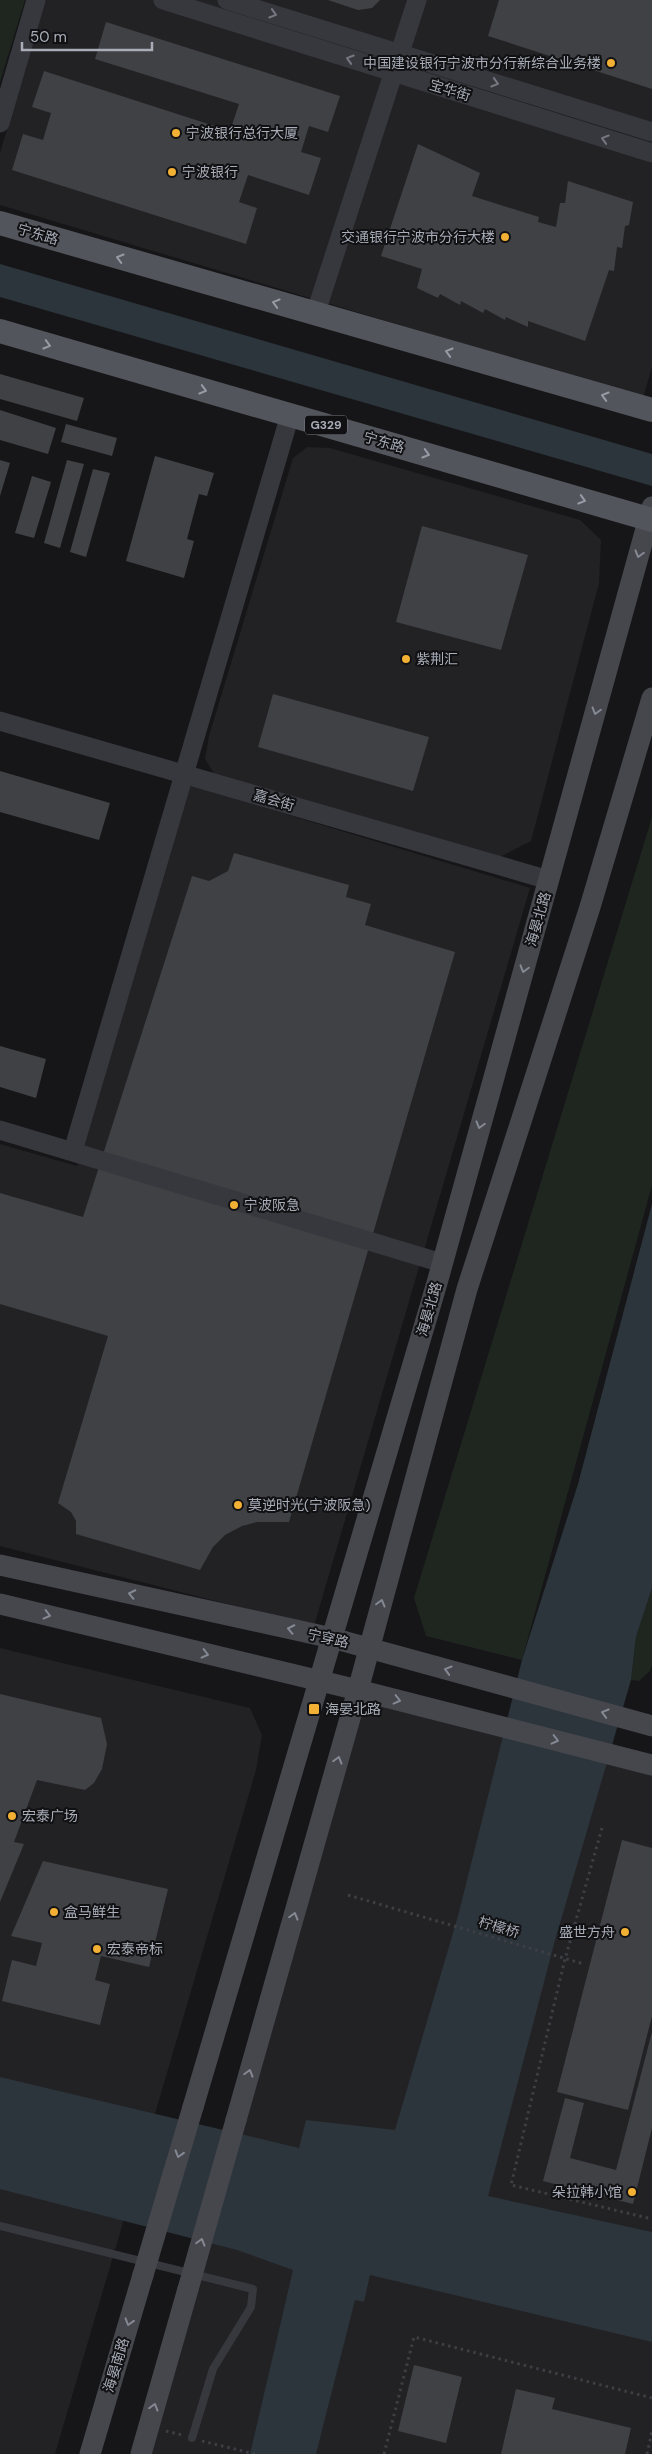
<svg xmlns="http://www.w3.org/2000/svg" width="652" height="2454" font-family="'DM Sans','Noto Sans SC',sans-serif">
<rect width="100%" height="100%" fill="#161618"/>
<g fill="#222225">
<path d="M 45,0 L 652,0 L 652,367 L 643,398 L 0,205 L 0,153 Z"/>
<path d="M 307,447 L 330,448 L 580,520 L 601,540 L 599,583 L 531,841 L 500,857 L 217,778 L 205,759 L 209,736 L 293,458 Z"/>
<path d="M 190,785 L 530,888 L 314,1626 L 0,1546 L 0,1144 L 77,1166 Z"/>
<path d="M 0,1648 L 250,1708 L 262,1735 L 256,1770 L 55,2454 L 0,2454 Z"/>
<path d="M 358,1690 L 652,1765 L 652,2454 L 141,2454 Z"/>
</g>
<g fill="#1e261f">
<path d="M 0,0 L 25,0 L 0,82 Z"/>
<path d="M 652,817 L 652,1185 L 522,1660 L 426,1636 L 414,1598 Z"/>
<path d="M 652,1588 L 652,1665 L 650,1671 L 639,1681 L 631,1680 L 636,1637 Z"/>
</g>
<g fill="#2c353c">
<path d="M 0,264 L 652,454 L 652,486 L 0,297 Z"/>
<path d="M 652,1204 L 652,1588 L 636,1637 L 631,1680 L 554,1944 L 488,2196 L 652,2232 L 652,2342 L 370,2275 L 364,2302 L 355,2300 L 316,2454 L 250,2454 L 293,2270 L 237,2250 L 0,2189 L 0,2077 L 299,2148 L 306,2120 L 395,2130 L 458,1916 L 522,1660 L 578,1484 Z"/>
</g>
<g fill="#404145">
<path d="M 328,0 L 380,0 L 372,8 L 358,10 Z"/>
<path d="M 499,0 L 652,0 L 652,89 L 488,36 Z"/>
<path d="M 106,22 L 340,96 L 328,132 L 309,126 L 301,152 L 321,158 L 309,195 L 248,175 L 239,202 L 257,208 L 246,244 L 12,170 L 23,134 L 43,140 L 51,113 L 32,107 L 44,71 L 230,131 L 239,104 L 95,59 Z"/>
<path d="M 418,144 L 480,173 L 472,196 L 539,217 L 538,222 L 556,227 L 560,203 L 565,203 L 568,181 L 633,202 L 629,225 L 625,226 L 622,248 L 617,247 L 614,271 L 609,270 L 585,341 L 528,321 L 528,327 L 506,317 L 505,320 L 485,309 L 483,313 L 461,301 L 460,305 L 440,294 L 438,298 L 417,288 L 422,269 L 381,256 Z"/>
<path d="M 0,374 L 84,398 L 77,421 L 0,399 Z"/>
<path d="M 0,410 L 56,428 L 48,454 L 0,440 Z"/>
<path d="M 66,424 L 117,438 L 112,456 L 61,442 Z"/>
<path d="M 155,456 L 214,473 L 207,496 L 199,494 L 187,539 L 194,541 L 184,578 L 126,561 Z"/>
<path d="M 0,460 L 10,463 L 0,496 Z"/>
<path d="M 67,460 L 84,464 L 60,548 L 44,543 Z"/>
<path d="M 93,469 L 110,473 L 86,557 L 70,552 Z"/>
<path d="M 32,476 L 51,482 L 34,538 L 15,533 Z"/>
<path d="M 422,526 L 528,555 L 501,650 L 396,622 Z"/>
<path d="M 273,694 L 429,737 L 413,791 L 258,747 Z"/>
<path d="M 0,771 L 110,803 L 99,840 L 0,812 Z"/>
<path d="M 234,853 L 349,885 L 346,897 L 371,904 L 365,925 L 455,952 L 289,1522 L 257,1522 L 242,1526 L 225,1535 L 213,1547 L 200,1570 L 76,1534 L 76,1521 L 71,1512 L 58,1503 L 108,1336 L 0,1304 L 0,1193 L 83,1217 L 192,876 L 209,881 L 228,871 Z"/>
<path d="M 0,1046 L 46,1059 L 36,1098 L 0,1087 Z"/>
<path d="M 0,1694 L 101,1718 L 107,1744 L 102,1769 L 94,1783 L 85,1790 L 37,1780 L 14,1842 L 24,1844 L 0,1902 Z"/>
<path d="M 622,1840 L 652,1848 L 652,2016 L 628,2110 L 557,2092 Z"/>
<path d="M 43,1861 L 168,1889 L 149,1967 L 101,1956 L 95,1980 L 110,1984 L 100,2025 L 2,2001 L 12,1960 L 36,1966 L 42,1943 L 11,1936 Z"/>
<path d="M 652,2032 L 652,2128 L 633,2204 L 543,2181 L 565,2098 L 584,2103 L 570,2158 L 616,2170 Z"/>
<path d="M 414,2365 L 462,2377 L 446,2443 L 398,2431 Z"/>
<path d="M 516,2389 L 555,2398 L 552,2409 L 631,2428 L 625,2454 L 501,2454 Z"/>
</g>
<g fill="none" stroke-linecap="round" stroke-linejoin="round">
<g stroke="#3d3f44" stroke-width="3" stroke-dasharray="2.5 4" stroke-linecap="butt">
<path d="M 602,1828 L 565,1959 L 511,2185 L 652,2219"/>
<path d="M 348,1895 L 584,1964"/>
<path d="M 166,2431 L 182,2435"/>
<path d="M 202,2441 L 255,2454"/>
<path d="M 384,2454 L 414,2337 L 652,2398"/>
<path d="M 647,2454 L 652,2431"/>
</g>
<path stroke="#37383d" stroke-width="8" d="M 0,2226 L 253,2289 L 251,2307 L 213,2369 L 192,2438"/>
<g stroke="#37383d" stroke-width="19">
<path d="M 163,0 L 652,153"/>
<path d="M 227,0 L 652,132"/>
<path d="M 0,123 L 36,0"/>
<path d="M 315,315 L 417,0"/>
<path d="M 0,721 L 549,880"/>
<path d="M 0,1130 L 442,1263"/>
<path d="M 73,1151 L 290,415"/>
</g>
<g stroke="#45474d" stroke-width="21">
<path d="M 0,1565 L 332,1638 L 652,1726"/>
<path d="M 0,1604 L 358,1690 L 652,1765"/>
<path d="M 193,2107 L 437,1283 L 652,507"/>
<path d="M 236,2120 L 358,1690 L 467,1289 L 590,907 L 652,698"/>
<path d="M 90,2454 L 143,2275"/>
<path d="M 141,2454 L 188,2289"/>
</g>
<g stroke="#53555c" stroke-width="24">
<path d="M 0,223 L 652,410"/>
<path d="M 0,331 L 652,520"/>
</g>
<g stroke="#45474d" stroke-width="21">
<path d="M 143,2275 L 193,2107"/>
<path d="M 188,2289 L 236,2120"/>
</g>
</g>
<defs><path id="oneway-chevron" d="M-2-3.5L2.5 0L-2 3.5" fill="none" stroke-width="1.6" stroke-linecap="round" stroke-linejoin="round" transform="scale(1.25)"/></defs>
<g stroke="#757881">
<use href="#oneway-chevron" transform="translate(273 14) rotate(17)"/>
<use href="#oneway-chevron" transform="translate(350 59) rotate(-163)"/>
<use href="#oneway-chevron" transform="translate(495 83) rotate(17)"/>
<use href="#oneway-chevron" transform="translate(605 139) rotate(-163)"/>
</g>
<g stroke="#979ba6">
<use href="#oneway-chevron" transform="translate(120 258) rotate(-164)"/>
<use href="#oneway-chevron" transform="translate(276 303) rotate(-164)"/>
<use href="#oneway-chevron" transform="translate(47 345) rotate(16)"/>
<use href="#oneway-chevron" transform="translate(449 352) rotate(-164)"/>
<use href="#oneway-chevron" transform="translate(203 390) rotate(16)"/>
<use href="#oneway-chevron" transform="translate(605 396) rotate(-164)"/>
<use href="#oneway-chevron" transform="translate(426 454) rotate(16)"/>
<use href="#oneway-chevron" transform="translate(582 500) rotate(16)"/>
</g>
<g stroke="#858993">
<use href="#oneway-chevron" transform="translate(639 554) rotate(106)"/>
<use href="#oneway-chevron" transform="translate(596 711) rotate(106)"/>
<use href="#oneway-chevron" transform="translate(524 969) rotate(106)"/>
<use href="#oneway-chevron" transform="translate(480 1125) rotate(106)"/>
<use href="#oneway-chevron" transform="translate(132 1594) rotate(-168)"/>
<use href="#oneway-chevron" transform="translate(381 1603) rotate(-75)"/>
<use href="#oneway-chevron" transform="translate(47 1615) rotate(14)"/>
<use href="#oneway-chevron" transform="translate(291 1629) rotate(-168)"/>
<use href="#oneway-chevron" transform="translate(205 1654) rotate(14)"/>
<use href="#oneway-chevron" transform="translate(448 1670) rotate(-164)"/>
<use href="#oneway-chevron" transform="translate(397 1700) rotate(14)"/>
<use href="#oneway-chevron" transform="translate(605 1713) rotate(-164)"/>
<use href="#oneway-chevron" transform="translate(555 1740) rotate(14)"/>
<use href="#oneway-chevron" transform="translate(338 1760) rotate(-74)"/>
<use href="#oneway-chevron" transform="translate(294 1916) rotate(-74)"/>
<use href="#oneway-chevron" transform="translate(249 2073) rotate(-74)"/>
<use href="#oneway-chevron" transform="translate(179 2154) rotate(107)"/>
<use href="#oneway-chevron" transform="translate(201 2242) rotate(-74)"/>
<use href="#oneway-chevron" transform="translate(129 2322) rotate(107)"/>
<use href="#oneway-chevron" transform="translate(154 2407) rotate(-74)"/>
</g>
<g fill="#f2b134" stroke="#111113" stroke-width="2">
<circle cx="611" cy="63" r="5"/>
<circle cx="176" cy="133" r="5"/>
<circle cx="172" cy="172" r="5"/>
<circle cx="505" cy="237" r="5"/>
<circle cx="406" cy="659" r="5"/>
<circle cx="234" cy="1205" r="5"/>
<circle cx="238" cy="1505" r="5"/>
<rect x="308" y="1703" width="12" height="12" rx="2.5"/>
<circle cx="12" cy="1816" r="5"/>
<circle cx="54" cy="1912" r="5"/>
<circle cx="625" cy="1932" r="5"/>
<circle cx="97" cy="1949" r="5"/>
<circle cx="632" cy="2192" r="5"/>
</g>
<g text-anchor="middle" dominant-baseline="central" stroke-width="4" stroke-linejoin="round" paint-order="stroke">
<rect fill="#111113" stroke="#7b7e86" stroke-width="1" x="305" y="415.5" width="42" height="19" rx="4"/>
<g font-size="12" font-weight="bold" fill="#a8adb8">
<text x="326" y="425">G329</text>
</g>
<g font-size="14" fill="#a8adb8" stroke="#111113" text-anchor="start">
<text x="601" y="63" text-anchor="end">中国建设银行宁波市分行新综合业务楼</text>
<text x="186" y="133">宁波银行总行大厦</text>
<text x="182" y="172">宁波银行</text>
<text x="495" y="237" text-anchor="end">交通银行宁波市分行大楼</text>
<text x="416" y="659">紫荆汇</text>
<text x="244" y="1205">宁波阪急</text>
<text x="248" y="1505">莫逆时光(宁波阪急)</text>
<text x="325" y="1709">海晏北路</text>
<text x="22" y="1816">宏泰广场</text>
<text x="64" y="1912">盒马鲜生</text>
<text x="615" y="1932" text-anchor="end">盛世方舟</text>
<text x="107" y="1949">宏泰帝标</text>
<text x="622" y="2192" text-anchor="end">朵拉韩小馆</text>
</g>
<g font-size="14" fill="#a8adb8" stroke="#111113">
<text transform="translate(450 90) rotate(17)">宝华街</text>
<text transform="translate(38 234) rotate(16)">宁东路</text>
<text transform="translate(384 442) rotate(16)">宁东路</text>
<text transform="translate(274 800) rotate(16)">嘉会街</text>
<text transform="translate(538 919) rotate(-74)">海晏北路</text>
<text transform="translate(429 1309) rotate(-74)">海晏北路</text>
<text transform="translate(328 1638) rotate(13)">宁穿路</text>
<text transform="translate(499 1927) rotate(17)">柠檬桥</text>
<text transform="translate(116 2365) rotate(-73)">海晏南路</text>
</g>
</g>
<path d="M22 42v8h130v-8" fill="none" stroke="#a8adb8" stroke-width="2.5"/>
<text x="30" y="42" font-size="15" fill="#a8adb8" stroke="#111113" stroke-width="4" paint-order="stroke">50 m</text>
</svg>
